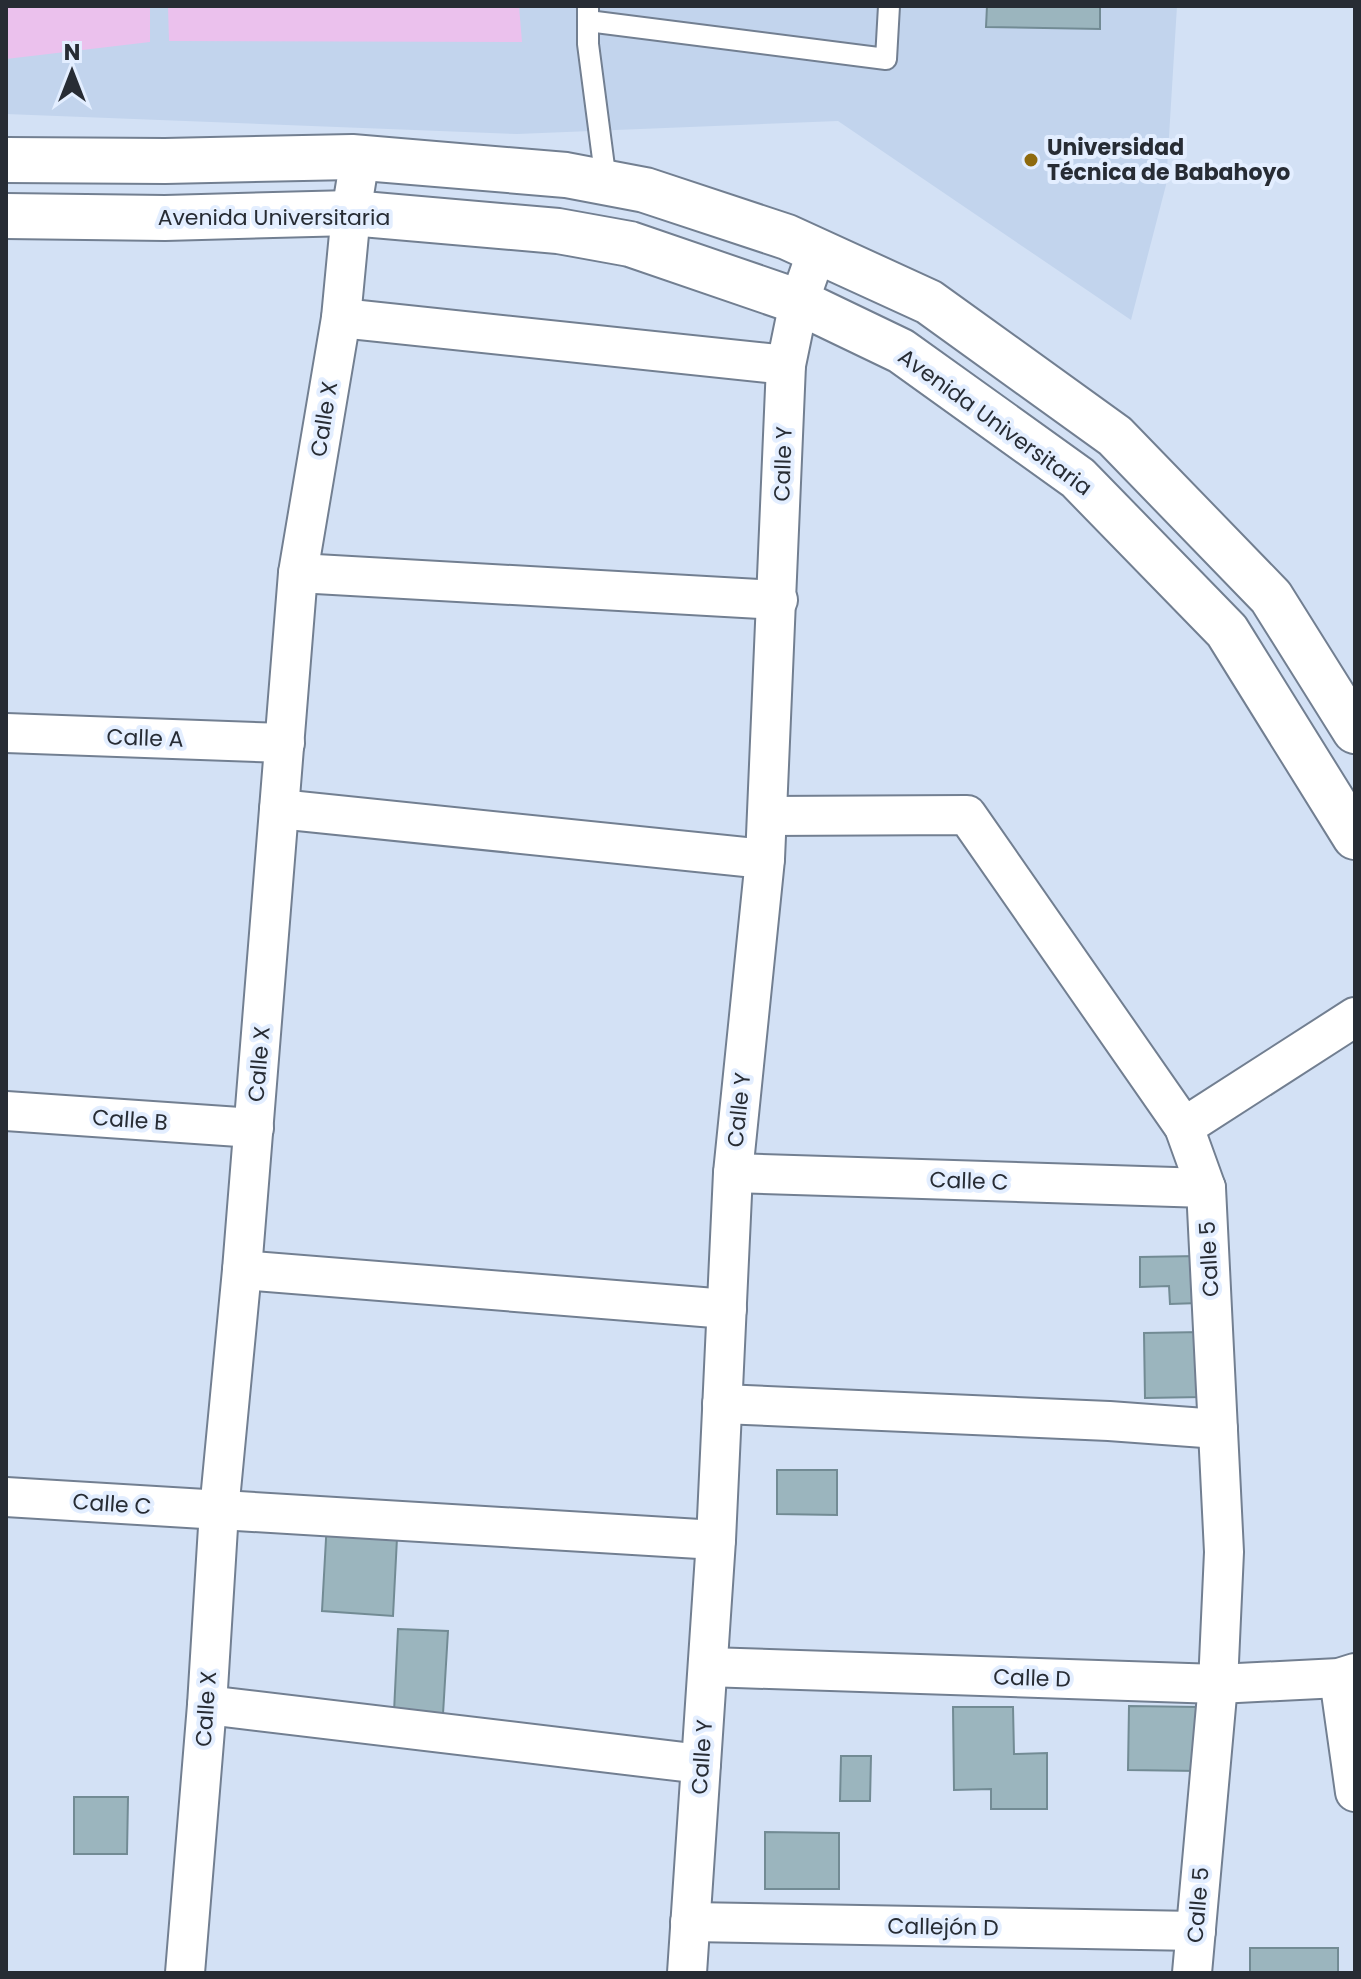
<svg xmlns="http://www.w3.org/2000/svg" width="1361" height="1979" font-family="Poppins,sans-serif">
<rect width="100%" height="100%" fill="#d3e1f5"/>
<path fill="#c2d4ed" d="M 6,6 L 1177,6 L 1166,185 L 1131,320 L 838,121 L 517,134 L 6,114 Z"/>
<g fill="#ebc1ed">
<path d="M 6,6 L 150,6 L 150,42 L 6,59 Z"/>
<path d="M 168,6 L 519,6 L 522,42 L 169,41 Z"/>
</g>
<g fill="#9bb5be" stroke="#728b94" stroke-width="2">
<path d="M 987,6 L 1100,6 L 1100,29 L 986,27 Z"/>
<path d="M 1198,1256 L 1199,1303 L 1170,1304 L 1169,1286 L 1140,1287 L 1140,1257 Z"/>
<path d="M 1202,1332 L 1203,1397 L 1145,1398 L 1144,1333 Z"/>
<path d="M 777,1470 L 837,1470 L 837,1515 L 777,1514 Z"/>
<path d="M 327,1521 L 397,1538 L 393,1616 L 322,1611 Z"/>
<path d="M 398,1629 L 448,1631 L 443,1714 L 394,1712 Z"/>
<path d="M 1129,1706 L 1199,1707 L 1198,1771 L 1128,1770 Z"/>
<path d="M 953,1707 L 1013,1707 L 1014,1754 L 1047,1753 L 1047,1809 L 991,1809 L 991,1789 L 954,1790 Z"/>
<path d="M 841,1756 L 871,1756 L 870,1801 L 840,1801 Z"/>
<path d="M 74,1797 L 128,1797 L 127,1854 L 74,1854 Z"/>
<path d="M 765,1832 L 839,1833 L 839,1889 L 765,1889 Z"/>
<rect x="1250" y="1948" width="88" height="25"/>
</g>
<g fill="none" stroke-linecap="round" stroke-linejoin="round">
<defs>
<g id="lane">
<path d="M 588,6 L 588,44 L 606,182"/>
<path d="M 588,21 L 886,59 L 889,6"/>
</g>
<g id="street">
<path d="M 341,318 L 786,365"/>
<path d="M 298,573 L 778,600"/>
<path d="M 6,733 L 285,743"/>
<path d="M 279,809 L 765,859"/>
<path d="M 767,816 L 967,815 L 1184,1127 L 1206,1188 L 1224,1552 L 1218,1684 L 1192,1973"/>
<path d="M 6,1111 L 254,1128"/>
<path d="M 1184,1127 L 1355,1017"/>
<path d="M 733,1173 L 1206,1188"/>
<path d="M 242,1270 L 727,1309"/>
<path d="M 722,1404 L 1109,1421 L 1218,1429"/>
<path d="M 6,1497 L 716,1540"/>
<path d="M 708,1667 L 1218,1684 L 1339,1678 L 1355,1673"/>
<path d="M 1339,1678 L 1355,1792"/>
<path d="M 207,1705 L 701,1764"/>
<path d="M 690,1922 L 1196,1931"/>
<path d="M 185,1973 L 207,1705 L 219,1511 L 242,1270 L 298,573 L 341,318 L 351,213 L 360,158"/>
<path d="M 687,1973 L 716,1540 L 733,1173 L 765,859 L 786,365 L 799,302 L 817,251"/>
</g>
<g id="highway">
<path d="M 6,160 L 165,161 L 352,157 L 566,175 L 645,190 L 787,237 L 929,302 L 1115,436 L 1271,597 L 1355,731"/>
<path d="M 6,216 L 165,218 L 351,213 L 558,231 L 630,244 L 799,302 L 901,351 L 1078,478 L 1227,631 L 1355,837"/>
</g>
</defs>
<use href="#lane" stroke="#727f91" stroke-width="24"/>
<use href="#street" stroke="#727f91" stroke-width="42"/>
<use href="#highway" stroke="#727f91" stroke-width="48"/>
<use href="#lane" stroke="#fff" stroke-width="20"/>
<use href="#street" stroke="#fff" stroke-width="38"/>
<use href="#highway" stroke="#fff" stroke-width="44"/>
</g>
<circle fill="#8e6a0e" stroke="#e3eeff" stroke-width="3" cx="1031" cy="160" r="8"/>
<g text-anchor="middle" dominant-baseline="central" stroke-width="8" stroke-linejoin="round" paint-order="stroke">
<g font-size="22" font-weight="bold" fill="#272c34" stroke="#e3eeff" text-anchor="start">
<text x="1047" y="147">Universidad<tspan x="1047" dy="25">Técnica de Babahoyo</tspan></text>
</g>
<g font-size="22" fill="#272c34" stroke="#e3eeff">
<text x="274" y="217">Avenida Universitaria</text>
<text transform="translate(324 419) rotate(-81)">Calle X</text>
<text transform="translate(995 422) rotate(36)">Avenida Universitaria</text>
<text transform="translate(783 464) rotate(-88)">Calle Y</text>
<text transform="translate(145 738) rotate(2)">Calle A</text>
<text transform="translate(259 1064) rotate(-85)">Calle X</text>
<text transform="translate(739 1110) rotate(-84)">Calle Y</text>
<text transform="translate(130 1120) rotate(4)">Calle B</text>
<text transform="translate(969 1181) rotate(2)">Calle C</text>
<text transform="translate(1209 1259) rotate(-93)">Calle 5</text>
<text transform="translate(112 1504) rotate(4)">Calle C</text>
<text transform="translate(1032 1678) rotate(2)">Calle D</text>
<text transform="translate(206 1709) rotate(-86)">Calle X</text>
<text transform="translate(702 1757) rotate(-86)">Calle Y</text>
<text transform="translate(1198 1905) rotate(-85)">Calle 5</text>
<text transform="translate(943 1927) rotate(1)">Callejón D</text>
</g>
</g>
<rect width="1361" height="1979" fill="none" stroke="#272c34" stroke-width="16"/>
<g transform="translate(72 72)" stroke="#e3eeff" stroke-width="6" paint-order="stroke">
<path d="M0-6L14 30L0 20L-14 30Z" fill="#272c34"/>
<text y="-12" font-size="22" font-weight="bold" text-anchor="middle" fill="#272c34">N</text>
</g>
</svg>
